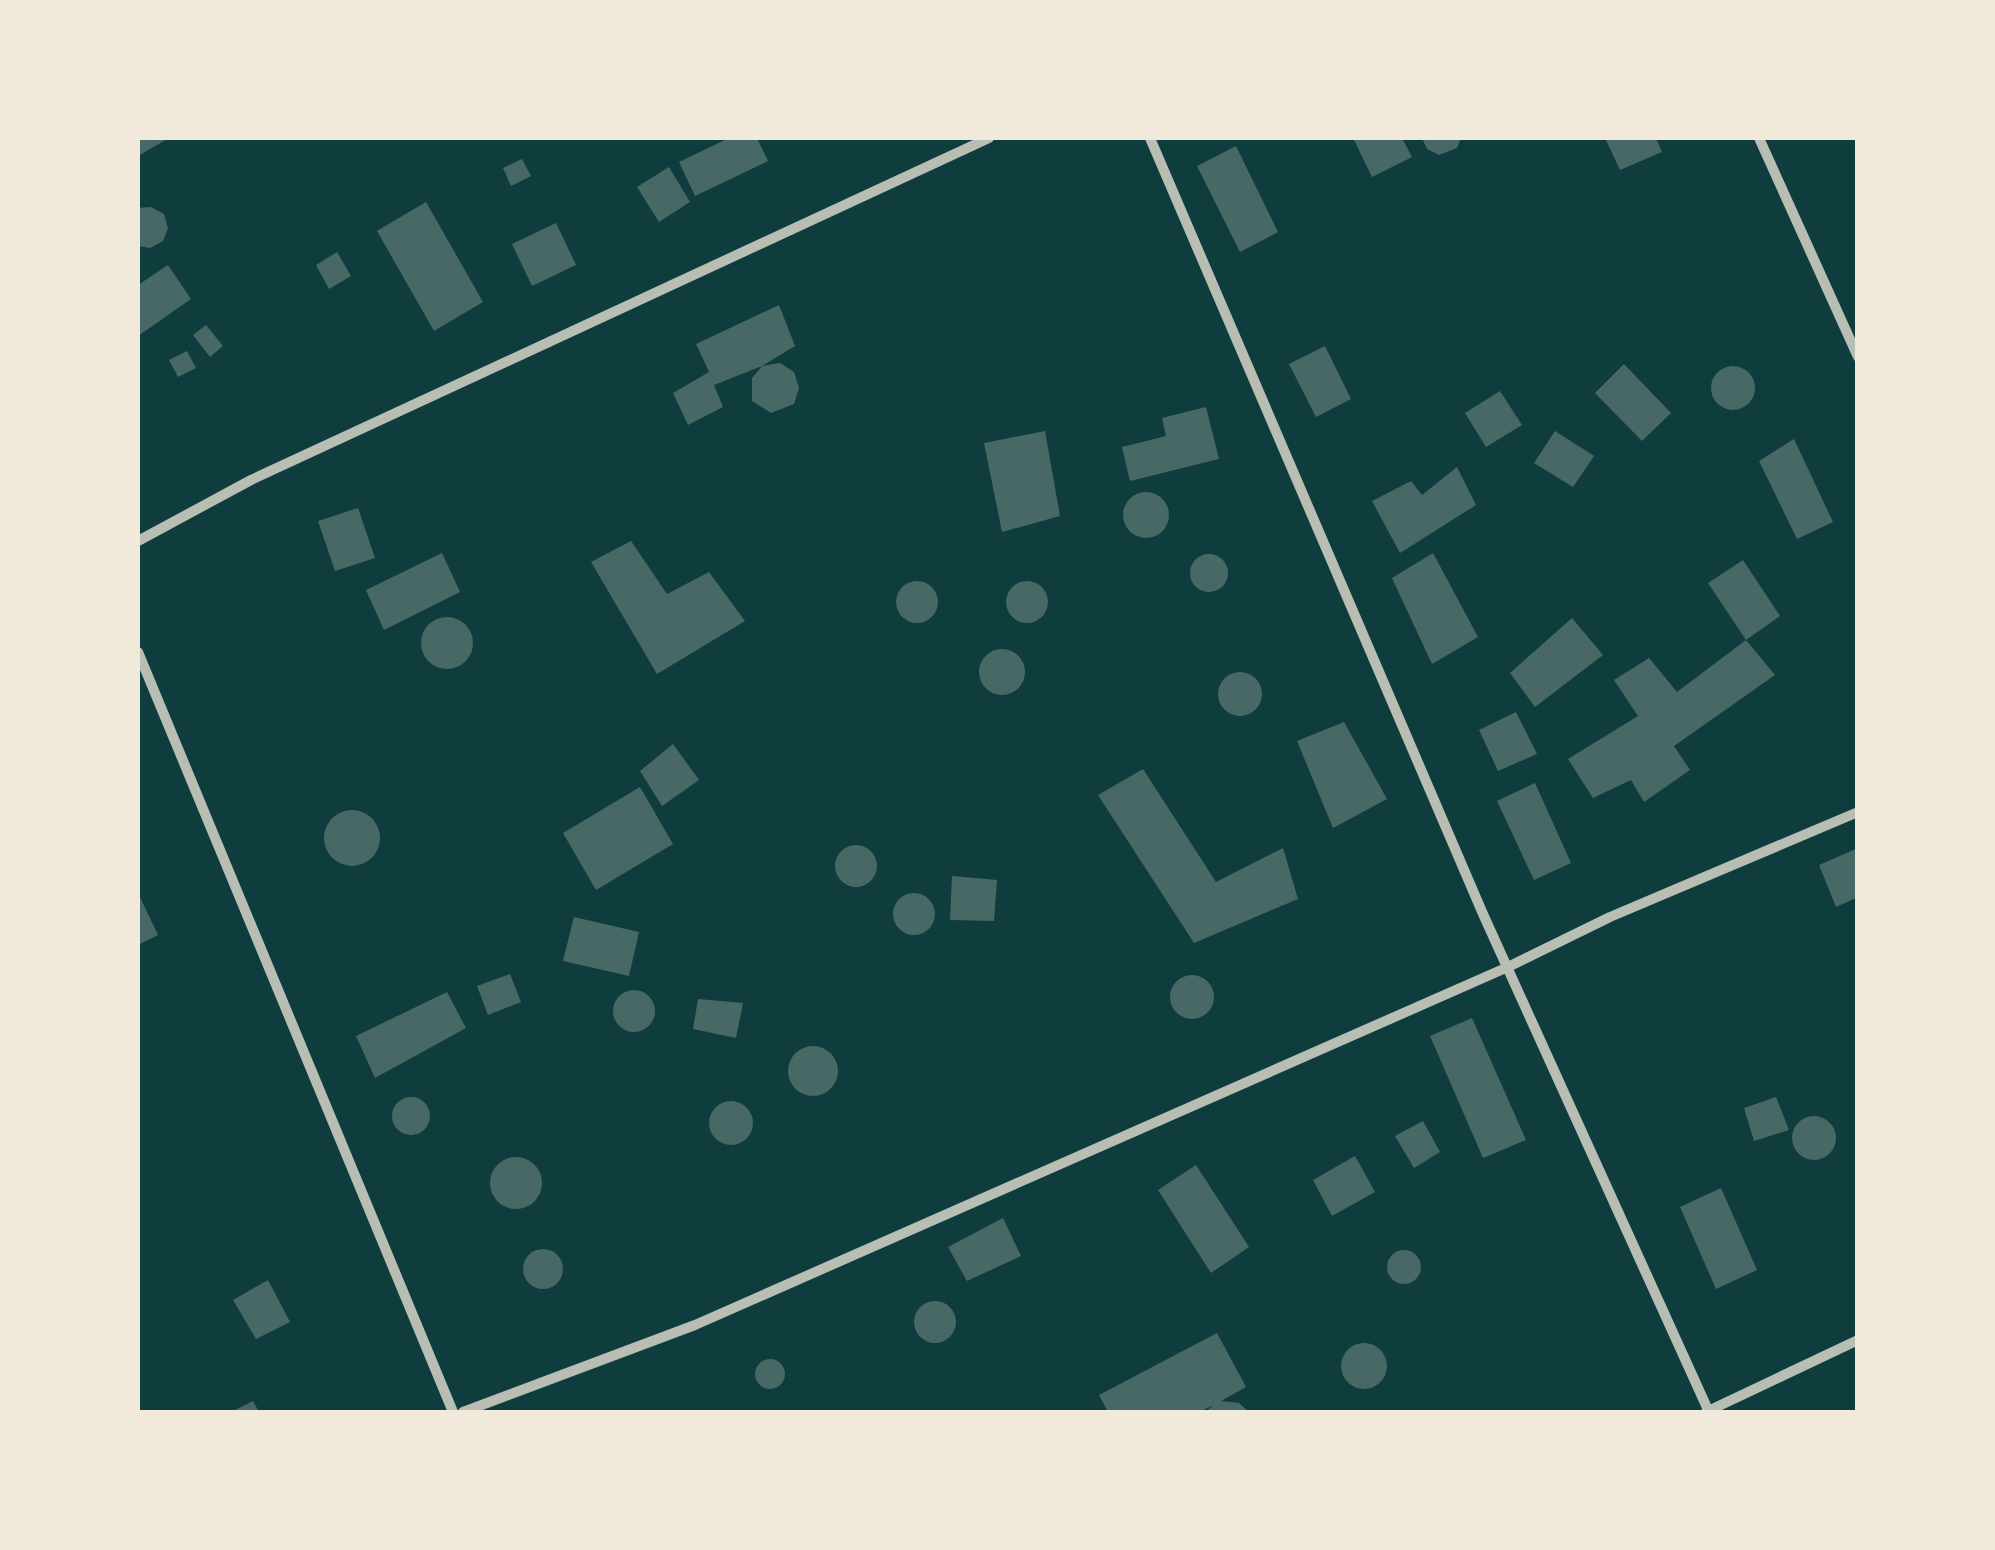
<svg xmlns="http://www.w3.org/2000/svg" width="1995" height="1550" font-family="'Source Serif 4',serif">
<rect width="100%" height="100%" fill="#0f3d3e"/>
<g fill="#486865">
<path d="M 138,138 L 169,138 L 138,156 Z"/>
<path d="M 729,138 L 757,138 L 768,161 L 695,196 L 679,162 Z"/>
<path d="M 1353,138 L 1402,138 L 1412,157 L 1372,177 Z"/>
<path d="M 1422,138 L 1461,138 L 1457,148 L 1439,155 L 1427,149 Z"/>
<path d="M 1605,138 L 1656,138 L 1662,152 L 1620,170 Z"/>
<path d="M 1236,146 L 1278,232 L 1240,252 L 1197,166 Z"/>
<path d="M 522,159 L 531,176 L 511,186 L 503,168 Z"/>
<path d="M 669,167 L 690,202 L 659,222 L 637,187 Z"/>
<path d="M 426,202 L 483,302 L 434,331 L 377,231 Z"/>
<path d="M 151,207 L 164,214 L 168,228 L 163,241 L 150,248 L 138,246 L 138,208 Z"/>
<path d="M 556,223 L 576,265 L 532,286 L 512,244 Z"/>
<path d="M 337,252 L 351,276 L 329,289 L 316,265 Z"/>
<path d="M 168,265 L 191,299 L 138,336 L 138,285 Z"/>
<path d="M 779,305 L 795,346 L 762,366 L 780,363 L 794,372 L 799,388 L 794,404 L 771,413 L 752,401 L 752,378 L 762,366 L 714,385 L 723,407 L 688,425 L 673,393 L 709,372 L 696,344 Z"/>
<path d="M 206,325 L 223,346 L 210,357 L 193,335 Z"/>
<path d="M 1325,346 L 1351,399 L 1316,417 L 1289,364 Z"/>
<path d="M 187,351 L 196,368 L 178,377 L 169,360 Z"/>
<path d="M 1624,364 L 1671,413 L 1642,441 L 1595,393 Z"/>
<circle cx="1733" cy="388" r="22"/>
<path d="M 1500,391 L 1522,425 L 1486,447 L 1465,413 Z"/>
<path d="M 1206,407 L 1219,459 L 1130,481 L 1122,447 L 1166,436 L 1162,418 Z"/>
<path d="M 1045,431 L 1060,516 L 1002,532 L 984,443 Z"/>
<path d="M 1555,431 L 1594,456 L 1573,487 L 1534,463 Z"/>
<path d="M 1794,439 L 1833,522 L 1797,539 L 1759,461 Z"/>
<path d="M 1457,467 L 1476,505 L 1400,553 L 1372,501 L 1411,481 L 1422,495 Z"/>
<circle cx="1146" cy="515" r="23"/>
<path d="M 358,508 L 375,558 L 335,571 L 318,521 Z"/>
<path d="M 631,541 L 667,594 L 709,572 L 745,621 L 657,674 L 591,562 Z"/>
<path d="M 442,553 L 460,592 L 384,630 L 366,590 Z"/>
<path d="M 1433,553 L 1478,637 L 1432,664 L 1392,578 Z"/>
<circle cx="1209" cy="573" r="19"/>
<path d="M 1743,560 L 1780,616 L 1746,640 L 1708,583 Z"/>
<circle cx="917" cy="602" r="21"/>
<circle cx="1027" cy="602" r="21"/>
<circle cx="447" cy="643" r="26"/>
<path d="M 1572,618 L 1603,655 L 1535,707 L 1510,673 Z"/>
<path d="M 1746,640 L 1775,675 L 1674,746 L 1690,770 L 1644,802 L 1631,780 L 1593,798 L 1568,759 L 1638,716 L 1614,680 L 1649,658 L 1677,692 Z"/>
<circle cx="1002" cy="672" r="23"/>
<circle cx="1240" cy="694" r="22"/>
<path d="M 1516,712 L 1537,754 L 1498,771 L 1479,730 Z"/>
<path d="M 1344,722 L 1387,799 L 1333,828 L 1297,741 Z"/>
<path d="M 673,744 L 699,780 L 662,806 L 640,771 Z"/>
<path d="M 1143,769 L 1216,882 L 1283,848 L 1298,899 L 1194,943 L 1098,795 Z"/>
<path d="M 1535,783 L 1571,863 L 1534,880 L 1497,801 Z"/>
<path d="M 640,787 L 673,844 L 596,890 L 563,833 Z"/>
<circle cx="352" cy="838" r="28"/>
<circle cx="856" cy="866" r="21"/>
<path d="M 1858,848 L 1858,897 L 1836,907 L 1819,865 Z"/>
<path d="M 952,876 L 997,880 L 994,921 L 950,920 Z"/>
<path d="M 138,893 L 158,935 L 138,945 Z"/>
<circle cx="914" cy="914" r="21"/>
<path d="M 574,917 L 639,932 L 629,976 L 563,961 Z"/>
<path d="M 510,974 L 521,1002 L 488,1015 L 477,986 Z"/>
<circle cx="1192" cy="997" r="22"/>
<circle cx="634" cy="1011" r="21"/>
<path d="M 447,992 L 466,1028 L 375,1078 L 356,1036 Z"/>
<path d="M 698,999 L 743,1003 L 736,1038 L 693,1029 Z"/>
<path d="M 1472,1018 L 1526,1140 L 1483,1158 L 1430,1036 Z"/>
<circle cx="813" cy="1071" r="25"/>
<circle cx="411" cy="1116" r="19"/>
<path d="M 1776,1097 L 1789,1130 L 1754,1141 L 1744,1108 Z"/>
<circle cx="731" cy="1123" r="22"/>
<circle cx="1814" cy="1138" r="22"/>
<path d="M 1423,1121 L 1440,1152 L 1414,1168 L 1395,1136 Z"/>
<path d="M 1355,1156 L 1375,1192 L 1332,1216 L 1313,1180 Z"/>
<circle cx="516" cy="1183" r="26"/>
<path d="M 1196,1165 L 1249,1247 L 1211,1273 L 1158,1190 Z"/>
<path d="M 1721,1188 L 1757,1270 L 1716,1289 L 1680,1207 Z"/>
<path d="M 1003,1218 L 1021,1256 L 967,1281 L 948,1247 Z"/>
<circle cx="543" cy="1269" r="20"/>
<circle cx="1404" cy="1267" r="17"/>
<path d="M 268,1280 L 290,1322 L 256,1339 L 233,1300 Z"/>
<circle cx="935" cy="1322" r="21"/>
<path d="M 1217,1333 L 1246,1387 L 1221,1401 L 1239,1403 L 1249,1412 L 1205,1412 L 1214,1405 L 1199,1412 L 1108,1412 L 1099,1395 Z"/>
<circle cx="1364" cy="1366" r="23"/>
<circle cx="770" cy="1374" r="15"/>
<path d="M 253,1401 L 259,1412 L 231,1412 Z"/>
</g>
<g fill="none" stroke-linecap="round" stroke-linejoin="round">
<g stroke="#b8beb3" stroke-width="10">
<path d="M 1150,138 L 1483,914 L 1709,1412"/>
<path d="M 1759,138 L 1858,357"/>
<path d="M 138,541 L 251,480 L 989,138"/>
<path d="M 138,652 L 453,1412"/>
<path d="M 463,1412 L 695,1325 L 1508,967 L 1610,917 L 1858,812"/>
<path d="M 1706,1412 L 1858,1340"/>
</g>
</g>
<rect width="1995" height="1550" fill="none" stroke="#f1e9da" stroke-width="280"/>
</svg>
